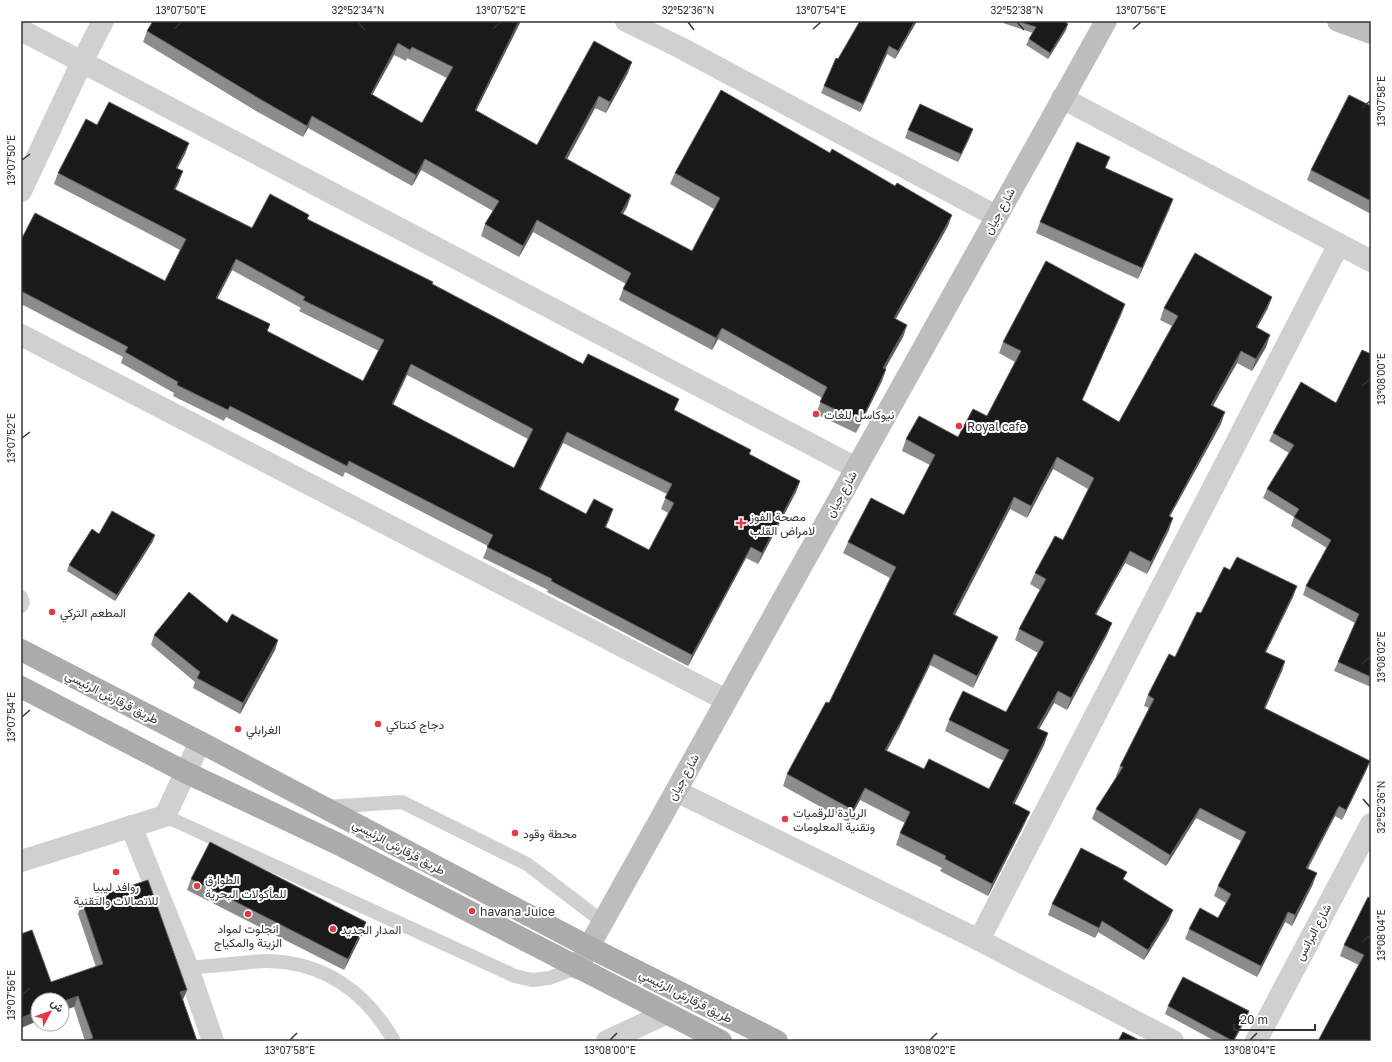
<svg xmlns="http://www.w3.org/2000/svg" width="1392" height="1062" font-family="'Golos Text',Vazirmatn,sans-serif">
<rect width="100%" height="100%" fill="#fff"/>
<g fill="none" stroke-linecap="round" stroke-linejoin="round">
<g stroke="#d0d0d0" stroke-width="14">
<path d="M 21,597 L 23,602 L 21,606"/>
<path d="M 326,807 L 402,802 L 527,864 L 603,922"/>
<path d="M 165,816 L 515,976 L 532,980 L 549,978 L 577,968"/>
<path d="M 188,968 C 206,966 224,965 242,963 C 250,962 259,961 267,961 C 324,962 366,992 394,1041"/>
</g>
<g stroke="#d0d0d0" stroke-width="22">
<path d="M 626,21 L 681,48 L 996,216"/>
<path d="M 21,30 L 856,468"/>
<path d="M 1062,98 L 1371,261"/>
<path d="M 21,191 L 82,62 L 103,21"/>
<path d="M 21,335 L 726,700"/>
<path d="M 676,791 L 979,940 L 1173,1041"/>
<path d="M 131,826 L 188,968 L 213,1041"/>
<path d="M 21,861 L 165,816 L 200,742"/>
<path d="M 979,940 L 1339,244"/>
<path d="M 607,1041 L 667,1013"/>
<path d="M 1256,1041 L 1371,824"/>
</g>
<g stroke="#bdbdbd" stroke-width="22">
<path d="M 1338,21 L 1371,33"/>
<path d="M 577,968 L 1106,21"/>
</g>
<g stroke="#ababab" stroke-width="22">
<path d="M 21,650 L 200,742 L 589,947 L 777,1041"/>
<path d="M 21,687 L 185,772 L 336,843 L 721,1041"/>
</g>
</g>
<g fill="#8c8c8c" fill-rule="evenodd">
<path d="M 521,21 L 476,110 L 537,145 L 628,73 L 606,113 L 595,108 L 567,159 L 631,195 L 627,207 L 623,214 L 692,251 L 714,209 L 670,184 L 675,173 L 948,226 L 896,319 L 907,325 L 903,337 L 885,369 L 886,369 L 882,381 L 856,433 L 816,414 L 822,398 L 718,339 L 712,350 L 619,300 L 623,289 L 626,284 L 533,232 L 519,257 L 481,236 L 485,224 L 493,211 L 421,170 L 412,186 L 308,128 L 303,137 L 256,111 L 143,42 L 147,31 ZM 394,55 L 406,61 L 407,58 L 447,78 L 422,123 L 372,95 Z"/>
<path d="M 860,21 L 917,21 L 895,59 L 887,54 L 860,112 L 821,93 L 824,86 Z"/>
<path d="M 1004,21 L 1064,21 L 1066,30 L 1048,59 L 1026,45 L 1029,39 L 1033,33 L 1003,23 Z"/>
<path d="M 1371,106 L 1371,214 L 1307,180 L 1311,170 Z"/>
<path d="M 97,125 L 189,143 L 185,154 L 177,169 L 179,182 L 175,189 L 252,228 L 309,215 L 307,219 L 433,284 L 583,364 L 675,410 L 751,450 L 749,454 L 800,481 L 796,492 L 758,564 L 746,558 L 688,666 L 547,592 L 548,590 L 483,558 L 488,546 L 345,472 L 343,477 L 226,417 L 224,421 L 173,396 L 174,393 L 121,363 L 123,357 L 21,304 L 21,240 L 165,281 L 180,250 L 54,184 L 58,173 ZM 232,270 L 301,308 L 299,311 L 379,351 L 363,381 L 267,332 L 270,324 L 217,299 ZM 407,375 L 528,439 L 514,468 L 393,405 ZM 563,443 L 667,494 L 661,509 L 668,513 L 649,550 L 606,527 L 609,520 L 613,509 L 586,514 L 540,490 Z"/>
<path d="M 908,130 L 970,137 L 958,162 L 905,138 Z"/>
<path d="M 1106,168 L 1173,199 L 1169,210 L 1138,279 L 1036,233 L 1040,222 Z"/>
<path d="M 1371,221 L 1371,229 L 1369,228 Z"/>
<path d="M 1164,308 L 1268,308 L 1257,328 L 1270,335 L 1266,347 L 1252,371 L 1237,363 L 1213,406 L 1221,424 L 1170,516 L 1169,530 L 1147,574 L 1125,563 L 1096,615 L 1112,623 L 1107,635 L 1067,710 L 1054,703 L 1039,729 L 1048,733 L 1044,745 L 1014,804 L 1025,823 L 988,896 L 940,871 L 942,868 L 896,845 L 900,833 L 905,823 L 860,800 L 848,822 L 783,786 L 787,774 L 829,703 L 890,578 L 843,553 L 848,542 L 904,515 L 930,465 L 902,451 L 906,439 L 958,437 L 987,416 L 1015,362 L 999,353 L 1003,342 L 1121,315 L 1082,400 L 1119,422 L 1172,326 L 1160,320 ZM 1053,469 L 1088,489 L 1063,540 L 1035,573 L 1030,584 L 1040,590 L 1019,629 L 1015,640 L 1038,653 L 1006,712 L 949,720 L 945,731 L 1004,761 L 989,789 L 924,769 L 887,751 L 899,728 L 930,665 L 973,688 L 993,648 L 955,615 L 1010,509 L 1027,518 Z"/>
<path d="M 1371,354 L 1371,687 L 1334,671 L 1338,662 L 1355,623 L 1303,595 L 1306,586 L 1327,548 L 1291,526 L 1294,517 L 1263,498 L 1267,489 L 1289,453 L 1269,441 L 1273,433 L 1336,403 Z"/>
<path d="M 153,541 L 115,601 L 67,571 L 69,565 Z"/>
<path d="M 1230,570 L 1297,586 L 1293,597 L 1266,652 L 1285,661 L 1282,671 L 1265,708 L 1370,761 L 1366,771 L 1342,820 L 1335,816 L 1308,869 L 1313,884 L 1292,926 L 1285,922 L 1257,977 L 1185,939 L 1189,929 L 1218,918 L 1226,903 L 1214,896 L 1218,886 L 1241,841 L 1196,818 L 1166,866 L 1092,819 L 1096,809 L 1117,777 L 1116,776 L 1120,766 L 1149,708 L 1144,706 L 1148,695 L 1175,657 Z"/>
<path d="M 154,635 L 278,640 L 275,650 L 240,714 L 193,688 L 195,682 L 151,645 Z"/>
<path d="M 191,879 L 362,934 L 344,970 L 187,890 Z"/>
<path d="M 1124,880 L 1169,920 L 1144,960 L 1098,932 L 1095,938 L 1048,915 L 1052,904 Z"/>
<path d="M 1371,899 L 1371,1041 L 1359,965 L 1340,956 L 1344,945 Z"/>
<path d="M 82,902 L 187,990 L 183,1000 L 197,1041 L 85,1041 L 74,1007 L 51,982 L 96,967 L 78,914 Z"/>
<path d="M 1168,1006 L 1249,1011 L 1246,1019 L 1234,1041 L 1215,1041 L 1165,1014 Z"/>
</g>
<g fill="#5f5f5f">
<path d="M 519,21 L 521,21 L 471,121 L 475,110 Z"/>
<path d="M 915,21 L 917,21 L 895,59 L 898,51 Z"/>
<path d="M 1068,24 L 1066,30 L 1048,59 L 1050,53 Z"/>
<path d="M 398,43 L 394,55 L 366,106 L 371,94 Z"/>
<path d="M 889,46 L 887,54 L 860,112 L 863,104 Z"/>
<path d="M 412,47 L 407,58 L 406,61 L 410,50 Z"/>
<path d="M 632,62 L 628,73 L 606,113 L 610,102 Z"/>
<path d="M 599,96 L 595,108 L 561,170 L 565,158 Z"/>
<path d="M 312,116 L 308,128 L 303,137 L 307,126 Z"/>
<path d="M 973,129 L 970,137 L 958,162 L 961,154 Z"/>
<path d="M 189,143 L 185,154 L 172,179 L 176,168 Z"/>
<path d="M 425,159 L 421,170 L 412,186 L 416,175 Z"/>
<path d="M 183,171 L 179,182 L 170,200 L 174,189 Z"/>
<path d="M 631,195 L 627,207 L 617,224 L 621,213 Z"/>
<path d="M 1173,199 L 1169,210 L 1138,279 L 1142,268 Z"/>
<path d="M 952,215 L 948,226 L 890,329 L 894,318 Z"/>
<path d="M 537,220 L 533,232 L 519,257 L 523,246 Z"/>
<path d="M 236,259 L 232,270 L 212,309 L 216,298 Z"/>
<path d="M 1272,297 L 1268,308 L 1251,338 L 1256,327 Z"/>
<path d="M 1125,304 L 1121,315 L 1077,411 L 1082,400 Z"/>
<path d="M 907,325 L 903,337 L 879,379 L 883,368 Z"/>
<path d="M 722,328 L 718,339 L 712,350 L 716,338 Z"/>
<path d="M 1270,335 L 1266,347 L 1252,371 L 1256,359 Z"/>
<path d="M 1241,351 L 1237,363 L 1207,416 L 1211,405 Z"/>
<path d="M 411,364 L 407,375 L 388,415 L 392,404 Z"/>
<path d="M 886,369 L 882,381 L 856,433 L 861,422 Z"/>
<path d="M 1225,412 L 1221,424 L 1164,527 L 1169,516 Z"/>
<path d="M 567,432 L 563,443 L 534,500 L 539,489 Z"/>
<path d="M 1057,457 L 1053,469 L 1027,518 L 1031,506 Z"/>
<path d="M 800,481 L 796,492 L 758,564 L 762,553 Z"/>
<path d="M 1014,497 L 1010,509 L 949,626 L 953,614 Z"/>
<path d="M 613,509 L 609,520 L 601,538 L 605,527 Z"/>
<path d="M 1173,518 L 1169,530 L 1147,574 L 1151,562 Z"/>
<path d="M 155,535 L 153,541 L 115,601 L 117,595 Z"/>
<path d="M 751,547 L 746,558 L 688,666 L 692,655 Z"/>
<path d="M 1130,551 L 1125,563 L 1090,625 L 1095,614 Z"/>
<path d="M 1297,586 L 1293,597 L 1261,662 L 1265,652 Z"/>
<path d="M 1112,623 L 1107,635 L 1067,710 L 1071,698 Z"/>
<path d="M 998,637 L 993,648 L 973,688 L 977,676 Z"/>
<path d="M 278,640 L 275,650 L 240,714 L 243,703 Z"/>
<path d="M 934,654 L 930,665 L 899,728 L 881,761 L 885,750 Z"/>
<path d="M 1285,661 L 1282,671 L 1261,718 L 1264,708 Z"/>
<path d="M 1058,691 L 1054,703 L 1033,740 L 1037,728 Z"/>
<path d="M 1048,733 L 1044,745 L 1009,815 L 1013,803 Z"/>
<path d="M 1370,761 L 1366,771 L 1342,820 L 1346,810 Z"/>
<path d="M 865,788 L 860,800 L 848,822 L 853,810 Z"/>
<path d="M 1339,806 L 1335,816 L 1302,878 L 1306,868 Z"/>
<path d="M 1200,808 L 1196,818 L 1166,866 L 1170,855 Z"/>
<path d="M 1030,812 L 1025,823 L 988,896 L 992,884 Z"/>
<path d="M 1317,873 L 1313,884 L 1292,926 L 1295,915 Z"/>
<path d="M 1173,910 L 1169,920 L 1144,960 L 1148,950 Z"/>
<path d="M 1288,912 L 1285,922 L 1257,977 L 1261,966 Z"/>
<path d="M 1102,921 L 1098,932 L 1095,938 L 1099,928 Z"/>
<path d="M 366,922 L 362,934 L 344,970 L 348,959 Z"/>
<path d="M 187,990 L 182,1001 L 180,992 Z"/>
<path d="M 78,996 L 74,1007 L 62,1011 L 62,1002 Z"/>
<path d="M 38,1011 L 38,1021 L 21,1028 L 21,1018 Z"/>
<path d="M 1249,1011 L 1246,1019 L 1234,1041 L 1233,1041 Z"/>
</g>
<g fill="#1a1a1a" stroke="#5f5f5f" fill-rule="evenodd">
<path d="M 153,21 L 519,21 L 475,110 L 537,145 L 594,41 L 632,62 L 610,102 L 599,96 L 565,158 L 631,195 L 621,213 L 692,251 L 720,198 L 675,173 L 721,90 L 830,153 L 832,149 L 895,186 L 897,183 L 952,215 L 894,318 L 907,325 L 883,368 L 886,369 L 861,422 L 820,402 L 827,387 L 722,328 L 716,338 L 623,289 L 631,273 L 537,220 L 523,246 L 485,224 L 499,201 L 425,159 L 416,175 L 312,116 L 307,126 L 260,99 L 147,31 ZM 398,43 L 410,50 L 412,47 L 453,67 L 422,123 L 371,94 Z"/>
<path d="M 860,21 L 915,21 L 898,51 L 889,46 L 863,104 L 824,86 L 836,58 L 838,59 Z"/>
<path d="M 1017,21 L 1064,21 L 1068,24 L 1050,53 L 1029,39 L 1036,27 Z"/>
<path d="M 1349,95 L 1371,106 L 1371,201 L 1311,170 Z"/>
<path d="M 109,102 L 189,143 L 176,168 L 183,171 L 174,189 L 252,228 L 270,194 L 309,215 L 307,219 L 433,282 L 432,284 L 583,364 L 588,354 L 679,399 L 674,410 L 751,450 L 749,454 L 800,481 L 762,553 L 751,547 L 692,655 L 551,581 L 552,579 L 487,547 L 493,535 L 349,461 L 347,466 L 230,406 L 228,410 L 177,385 L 178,382 L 125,352 L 128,347 L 21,291 L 21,240 L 35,213 L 165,281 L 186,239 L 58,173 L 86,119 L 97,125 ZM 236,259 L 305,297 L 303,300 L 384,340 L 363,381 L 267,331 L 270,324 L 216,298 ZM 411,364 L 533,429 L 514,468 L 392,404 ZM 567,432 L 672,484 L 665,498 L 674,503 L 649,550 L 605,527 L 613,509 L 594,499 L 586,514 L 539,489 Z"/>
<path d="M 920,104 L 973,129 L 961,154 L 908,130 Z"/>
<path d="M 1077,142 L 1110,157 L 1105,168 L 1173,199 L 1142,268 L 1040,222 Z"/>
<path d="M 1195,253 L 1272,297 L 1256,327 L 1270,335 L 1256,359 L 1241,351 L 1211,405 L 1225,412 L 1169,516 L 1173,518 L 1151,562 L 1130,551 L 1095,614 L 1112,623 L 1071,698 L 1058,691 L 1037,728 L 1048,733 L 1013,803 L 1030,812 L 992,884 L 945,859 L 946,856 L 900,833 L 910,812 L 865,788 L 853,810 L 787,774 L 826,702 L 829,703 L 896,567 L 848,542 L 871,498 L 904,515 L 935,455 L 906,439 L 919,416 L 958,437 L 973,409 L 987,416 L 1021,351 L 1003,342 L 1046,261 L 1125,304 L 1082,400 L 1119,422 L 1178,316 L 1164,308 ZM 1057,457 L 1094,478 L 1063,540 L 1055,536 L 1035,573 L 1046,579 L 1019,629 L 1044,642 L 1006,712 L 963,691 L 949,720 L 1009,750 L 989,789 L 929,759 L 924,769 L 885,750 L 904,716 L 934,654 L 977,676 L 998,637 L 953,614 L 1014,497 L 1031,506 Z"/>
<path d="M 1362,350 L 1371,354 L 1371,677 L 1338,662 L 1359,614 L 1306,586 L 1331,540 L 1294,517 L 1299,509 L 1267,489 L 1294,445 L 1273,433 L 1301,382 L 1336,403 Z"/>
<path d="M 112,511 L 155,535 L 117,595 L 69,565 L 92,529 L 99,534 Z"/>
<path d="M 1237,557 L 1297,586 L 1265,652 L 1285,661 L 1264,708 L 1370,761 L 1346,810 L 1339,806 L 1306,868 L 1317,873 L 1295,915 L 1288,912 L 1261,966 L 1189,929 L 1200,908 L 1218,918 L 1231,894 L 1218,886 L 1246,832 L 1200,808 L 1170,855 L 1096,809 L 1123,767 L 1120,766 L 1154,699 L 1148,695 L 1169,654 L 1175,657 L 1197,612 L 1201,613 L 1224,567 L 1230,570 Z"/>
<path d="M 189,592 L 227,623 L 232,614 L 278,640 L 243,703 L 197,678 L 200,672 L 154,635 Z"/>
<path d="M 210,842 L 366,922 L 348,959 L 191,879 Z"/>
<path d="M 1081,848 L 1127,872 L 1123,879 L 1173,910 L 1148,950 L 1102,921 L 1099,928 L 1052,904 Z"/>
<path d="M 148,880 L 187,990 L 180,992 L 197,1041 L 84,1041 L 93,1038 L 78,996 L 62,1002 L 62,1000 L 38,1000 L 38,1011 L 21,1018 L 21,934 L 32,930 L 51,982 L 103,964 L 82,902 Z"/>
<path d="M 1368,897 L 1371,899 L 1371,1041 L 1318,1041 L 1364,955 L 1344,945 Z"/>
<path d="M 1183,977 L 1249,1011 L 1233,1041 L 1168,1006 Z"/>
<path d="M 1123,1032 L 1141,1041 L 1118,1041 Z"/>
</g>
<path fill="none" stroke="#333" stroke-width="1.5" d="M 358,22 L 365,30M 688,22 L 694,30M 1017,22 L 1024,30M 174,29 L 181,22M 493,29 L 501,22M 813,29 L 821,22M 1133,29 L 1141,22M 1362,108 L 1370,101M 22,160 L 30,154M 1362,386 L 1370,379M 22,438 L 30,432M 1362,664 L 1370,657M 22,717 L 30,710M 1363,799 L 1370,807M 1362,942 L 1370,935M 22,995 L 30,988M 290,1040 L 297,1033M 610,1040 L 617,1033M 930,1040 L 937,1033M 1250,1040 L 1257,1033"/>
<g fill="#e63946" stroke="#fff" stroke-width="1.5">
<circle cx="816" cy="414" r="4"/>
<circle cx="959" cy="426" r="4"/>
<path d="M739 517h4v4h4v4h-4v4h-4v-4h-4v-4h4z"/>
<circle cx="52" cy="612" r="4"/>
<circle cx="378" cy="724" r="4"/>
<circle cx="238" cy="729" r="4"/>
<circle cx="785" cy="819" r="4"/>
<circle cx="515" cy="833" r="4"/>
<circle cx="116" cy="872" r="4"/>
<circle cx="197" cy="886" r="4"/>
<circle cx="472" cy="911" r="4"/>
<circle cx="248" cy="914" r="4"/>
<circle cx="333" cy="929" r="4"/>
</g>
<g text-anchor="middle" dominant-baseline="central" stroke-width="4" stroke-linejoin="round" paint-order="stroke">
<g font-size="12" fill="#333" stroke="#fff">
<text transform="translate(999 211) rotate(-61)">شارع جيان</text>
<text transform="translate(841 494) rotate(-61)">شارع جيان</text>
<text transform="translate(112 697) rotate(27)">طريق قرقارش الرئيسي</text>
<text transform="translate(683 777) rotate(-61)">شارع جيان</text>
<text transform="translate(399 847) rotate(28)">طريق قرقارش الرئيسي</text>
<text transform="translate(1313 932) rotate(-62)">شارع البرانس</text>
<text transform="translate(686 996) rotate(27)">طريق قرقارش الرئيسي</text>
</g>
<g font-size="12" fill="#333" stroke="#fff" text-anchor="start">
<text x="824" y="414">نيوكاسل للغات</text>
<text x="967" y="426">Royal cafe</text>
<text x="750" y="516">مصحة الفوز<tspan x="750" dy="14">لامراض القلب</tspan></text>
<text x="60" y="612">المطعم التركي</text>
<text x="386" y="724">دجاج كنتاكي</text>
<text x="246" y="729">الغرابلي</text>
<text x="793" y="812">الريادة للرقميات<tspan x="793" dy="14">وتقنية المعلومات</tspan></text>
<text x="523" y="833">محطة وقود</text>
<text x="205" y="879">الطوارق<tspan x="205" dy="14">للمأكولات البحرية</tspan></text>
<text x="116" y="886" text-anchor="middle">روافد ليبيا<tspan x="116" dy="14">للاتصالات والتقنية</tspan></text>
<text x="480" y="911">havana Juice</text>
<text x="248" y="928" text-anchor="middle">انجلوت لمواد<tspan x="248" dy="14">الزينة والمكياج</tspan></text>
<text x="341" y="929">المدار الجديد</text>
</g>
</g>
<rect width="1392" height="1062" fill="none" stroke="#ffffff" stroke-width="44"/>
<g transform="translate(50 1012) rotate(49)"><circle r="19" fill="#ffffff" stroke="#adadad"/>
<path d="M0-3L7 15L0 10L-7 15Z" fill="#e63946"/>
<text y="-6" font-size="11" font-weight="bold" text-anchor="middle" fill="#333333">ش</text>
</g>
<path d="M1234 1024v6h81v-6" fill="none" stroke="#333333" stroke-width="2"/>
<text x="1240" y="1024" font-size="12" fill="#333333" stroke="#ffffff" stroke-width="3" paint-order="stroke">20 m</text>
<rect x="22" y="22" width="1348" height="1018" fill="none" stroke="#333" stroke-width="1.5"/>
<g font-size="10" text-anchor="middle" fill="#333">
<text x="181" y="14">13°07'50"E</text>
<text x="358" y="14">32°52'34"N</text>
<text x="501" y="14">13°07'52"E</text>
<text x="688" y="14">32°52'36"N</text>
<text x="821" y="14">13°07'54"E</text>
<text x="1017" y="14">32°52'38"N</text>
<text x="1141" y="14">13°07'56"E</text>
<text transform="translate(1381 101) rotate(-90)" y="4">13°07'58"E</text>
<text transform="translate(11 160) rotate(-90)" y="4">13°07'50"E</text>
<text transform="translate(1381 379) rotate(-90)" y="4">13°08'00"E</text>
<text transform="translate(11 438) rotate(-90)" y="4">13°07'52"E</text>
<text transform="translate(1381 657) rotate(-90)" y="4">13°08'02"E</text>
<text transform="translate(11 717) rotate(-90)" y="4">13°07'54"E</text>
<text transform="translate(1381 807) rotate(-90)" y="4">32°52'36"N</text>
<text transform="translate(1381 935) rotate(-90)" y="4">13°08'04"E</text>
<text transform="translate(11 995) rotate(-90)" y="4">13°07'56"E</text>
<text x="290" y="1054">13°07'58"E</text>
<text x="610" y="1054">13°08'00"E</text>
<text x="930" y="1054">13°08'02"E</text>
<text x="1250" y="1054">13°08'04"E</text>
</g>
</svg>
